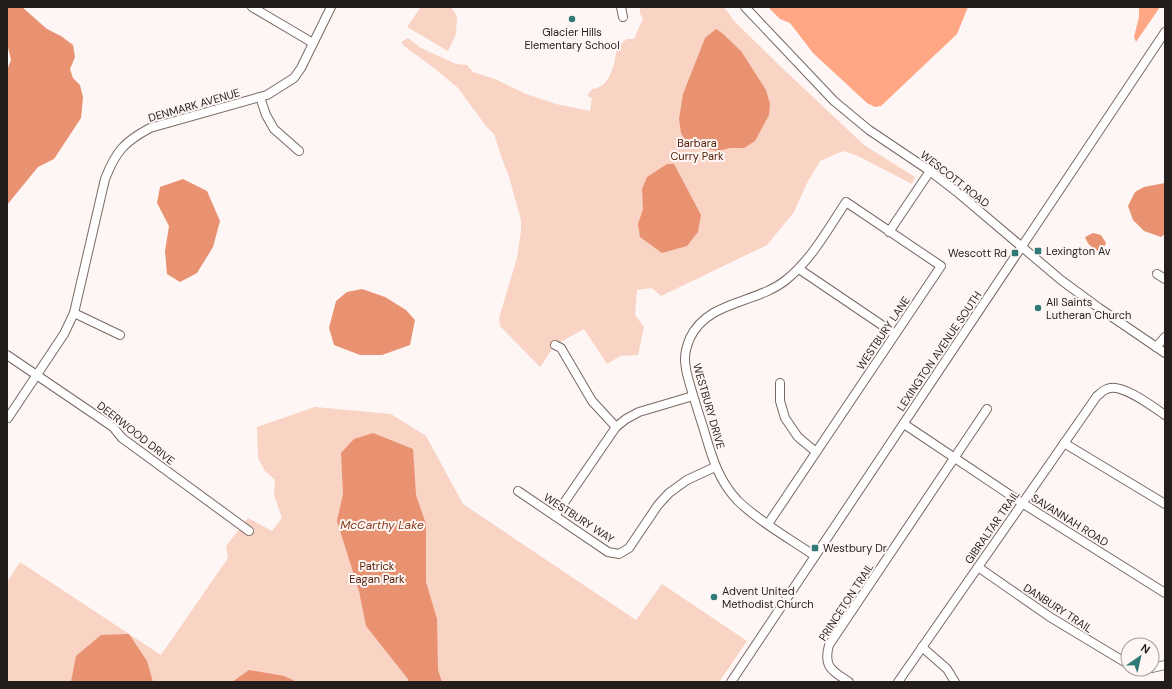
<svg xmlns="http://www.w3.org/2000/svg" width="1172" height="689" font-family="'DM Sans',sans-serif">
<rect width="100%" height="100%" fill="#fef6f4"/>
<g fill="#f9d3c4">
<path d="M 421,7 L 451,7 L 457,16 L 456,34 L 448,51 L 407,27 Z"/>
<path d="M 640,7 L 724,7 L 735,22 L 778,64 L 864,145 L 915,177 L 912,184 L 858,156 L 843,151 L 820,161 L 808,181 L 794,212 L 767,245 L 661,296 L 652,288 L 637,290 L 635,315 L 644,327 L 638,355 L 620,356 L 607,364 L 584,329 L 555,345 L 540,367 L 500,326 L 499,318 L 517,258 L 521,231 L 521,220 L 509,177 L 500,153 L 494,134 L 486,126 L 458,88 L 434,68 L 404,46 L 401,42 L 408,38 L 421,48 L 456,64 L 467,65 L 473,72 L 495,79 L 526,94 L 556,104 L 590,111 L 592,98 L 587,96 L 592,89 C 611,88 615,62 617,47 L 627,39 L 634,39 L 643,18 L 640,14 Z"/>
<path d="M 315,407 L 391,414 L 426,436 L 463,504 L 636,620 L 662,584 L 747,641 L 719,682 L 7,682 L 7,582 L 20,562 L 161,655 L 228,558 L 226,546 L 248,518 L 272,531 L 282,518 L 274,495 L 275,480 L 265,471 L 258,458 L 257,427 Z"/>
</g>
<g fill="#ffa685">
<path d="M 768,7 L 968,7 L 957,34 L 881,106 L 875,107 L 867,103 L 813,53 L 790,23 L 780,19 Z"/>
<path d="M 1139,7 L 1160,7 L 1136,42 L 1134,37 L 1139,17 Z"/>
</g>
<g fill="#e89271">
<path d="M 7,7 L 22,7 L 47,29 L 61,36 L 73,45 L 75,57 L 70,69 L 73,78 L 80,85 L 83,97 L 82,109 L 81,118 L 54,159 L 38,167 L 7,205 L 7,70 L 11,60 L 7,43 Z"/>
<path d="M 716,29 L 722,33 L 741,51 L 766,90 L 770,104 L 769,115 L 755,141 L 744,148 L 730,148 L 719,151 L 701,148 L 694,146 L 685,140 L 681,133 L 679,119 L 683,94 L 705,38 Z"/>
<path d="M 667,164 L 674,164 L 701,215 L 698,232 L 687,246 L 662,253 L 640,237 L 638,224 L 643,209 L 642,189 L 647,177 Z"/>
<path d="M 183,179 L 207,191 L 220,221 L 213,247 L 197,273 L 180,282 L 167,274 L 165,251 L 169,226 L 157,203 L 160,187 Z"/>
<path d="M 1165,183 L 1165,234 L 1161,237 L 1144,231 L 1133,220 L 1128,206 L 1135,192 L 1144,187 Z"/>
<path d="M 1093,233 L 1101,235 L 1106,243 L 1103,249 L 1100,252 C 1092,248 1088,245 1085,237 Z"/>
<path d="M 362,289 L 385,297 L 406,310 L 415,320 L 410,345 L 382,355 L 360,355 L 334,345 L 329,328 L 336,301 L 347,292 Z"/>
<path d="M 373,433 L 413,449 L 416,495 L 426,524 L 426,582 L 437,619 L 438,670 L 442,682 L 408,682 L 408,679 L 366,626 L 359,591 L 337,521 L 343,494 L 341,453 L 354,439 Z"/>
<path d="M 129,634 L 147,661 L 153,682 L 71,682 L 76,656 L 101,635 Z"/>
<path d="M 249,670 L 284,676 L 297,682 L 232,682 Z"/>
</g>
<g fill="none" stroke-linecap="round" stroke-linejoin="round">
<defs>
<g id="minor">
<path d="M 252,7 L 313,43"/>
<path d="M 621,7 L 623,17"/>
<path d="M 745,7 L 834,101 L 869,130 L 930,171 L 957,192 L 1061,280 L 1099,308 L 1165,353"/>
<path d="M 260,97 L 266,115 L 274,129 L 299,151"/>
<path d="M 889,232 L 930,171"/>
<path d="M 799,269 L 895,334"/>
<path d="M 1157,274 L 1165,279"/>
<path d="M 74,313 L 120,335"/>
<path d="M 555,345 L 561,348 L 592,401 L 616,427"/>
<path d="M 1156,347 L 1165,337"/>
<path d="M 7,355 L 113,427 L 122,438 L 249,531"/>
<path d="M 780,383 L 780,401 L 785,418 L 798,437 L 816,452"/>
<path d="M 8,418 L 64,334 L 74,313 L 105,179 C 116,151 124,142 150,128 L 267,95 L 294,78 L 301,68 L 331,7"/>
<path d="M 904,424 L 1022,503 L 1165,593"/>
<path d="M 1064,443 L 1165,504"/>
<path d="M 518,491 L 608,552 L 619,554 L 629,548 L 658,505 L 669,493 L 687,480 L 715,467"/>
<path d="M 555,516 L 616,427 L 626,419 L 639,412 L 693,396"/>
<path d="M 768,524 L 941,266 L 846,202 C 828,229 812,259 786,280 C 756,304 708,300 690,338 C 687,345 685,352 685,359 C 685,364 686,369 687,374 C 692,393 698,411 704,430 C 712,457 718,480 738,501 C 760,522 790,539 815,556"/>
<path d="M 978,567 L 1050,617 L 1128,664"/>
<path d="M 922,647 L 947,669 L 955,682"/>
<path d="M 1152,668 L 1165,665"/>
<path d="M 731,682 L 1165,32"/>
<path d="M 849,682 C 832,671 823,667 829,645 L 987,409"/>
<path d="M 898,682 L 1097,396 C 1100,394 1103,390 1107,389 C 1121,382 1153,407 1165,415"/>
</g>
</defs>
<use href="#minor" stroke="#796963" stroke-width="10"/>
<use href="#minor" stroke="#fff" stroke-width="8"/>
</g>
<g fill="#307976" stroke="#fef6f4" stroke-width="1.5">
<circle cx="572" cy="19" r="4"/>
<rect x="1034" y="247" width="8" height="8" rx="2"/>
<rect x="1011" y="249" width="8" height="8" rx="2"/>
<circle cx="1038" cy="308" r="4"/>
<rect x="811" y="544" width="8" height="8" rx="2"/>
<circle cx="714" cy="597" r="4"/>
</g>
<g text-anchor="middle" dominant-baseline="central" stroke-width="4" stroke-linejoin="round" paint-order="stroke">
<g font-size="11" fill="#231d1b" stroke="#fef6f4" text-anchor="start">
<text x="572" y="32" text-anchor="middle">Glacier Hills<tspan x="572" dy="13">Elementary School</tspan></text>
<text x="1046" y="251">Lexington Av</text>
<text x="1007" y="253" text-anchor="end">Wescott Rd</text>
<text x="1046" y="302">All Saints<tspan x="1046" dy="13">Lutheran Church</tspan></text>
<text x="823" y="548">Westbury Dr</text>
<text x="722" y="591">Advent United<tspan x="722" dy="13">Methodist Church</tspan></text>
</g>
<g font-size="11" fill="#231d1b" stroke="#fef6f4">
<text transform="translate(194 105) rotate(-16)">DENMARK AVENUE</text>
<text transform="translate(955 179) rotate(38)">WESCOTT ROAD</text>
<text transform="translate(883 333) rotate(-56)">WESTBURY LANE</text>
<text transform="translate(939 351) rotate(-56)">LEXINGTON AVENUE SOUTH</text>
<text transform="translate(709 406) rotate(74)">WESTBURY DRIVE</text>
<text transform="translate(136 433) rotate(38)">DEERWOOD DRIVE</text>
<text transform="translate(579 518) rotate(33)">WESTBURY WAY</text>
<text transform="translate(1070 520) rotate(32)">SAVANNAH ROAD</text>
<text transform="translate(992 527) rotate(-55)">GIBRALTAR TRAIL</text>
<text transform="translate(846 602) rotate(-57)">PRINCETON TRAIL</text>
<text transform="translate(1058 608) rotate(33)">DANBURY TRAIL</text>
</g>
<g font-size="11" fill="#572109" stroke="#fef6f4">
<text x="697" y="143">Barbara<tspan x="697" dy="13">Curry Park</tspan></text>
<text x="377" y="566">Patrick<tspan x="377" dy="13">Eagan Park</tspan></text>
</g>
<g font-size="12" font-style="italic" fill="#883a19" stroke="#fef6f4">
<text x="382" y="525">McCarthy Lake</text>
</g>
</g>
<rect width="1172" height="689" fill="none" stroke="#231d1b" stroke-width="16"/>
<g transform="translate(1140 657) rotate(34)"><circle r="19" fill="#fef6f4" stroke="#a69f9d"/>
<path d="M0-3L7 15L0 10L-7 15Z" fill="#307976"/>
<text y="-6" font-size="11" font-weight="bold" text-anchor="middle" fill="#231d1b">N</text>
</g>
</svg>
